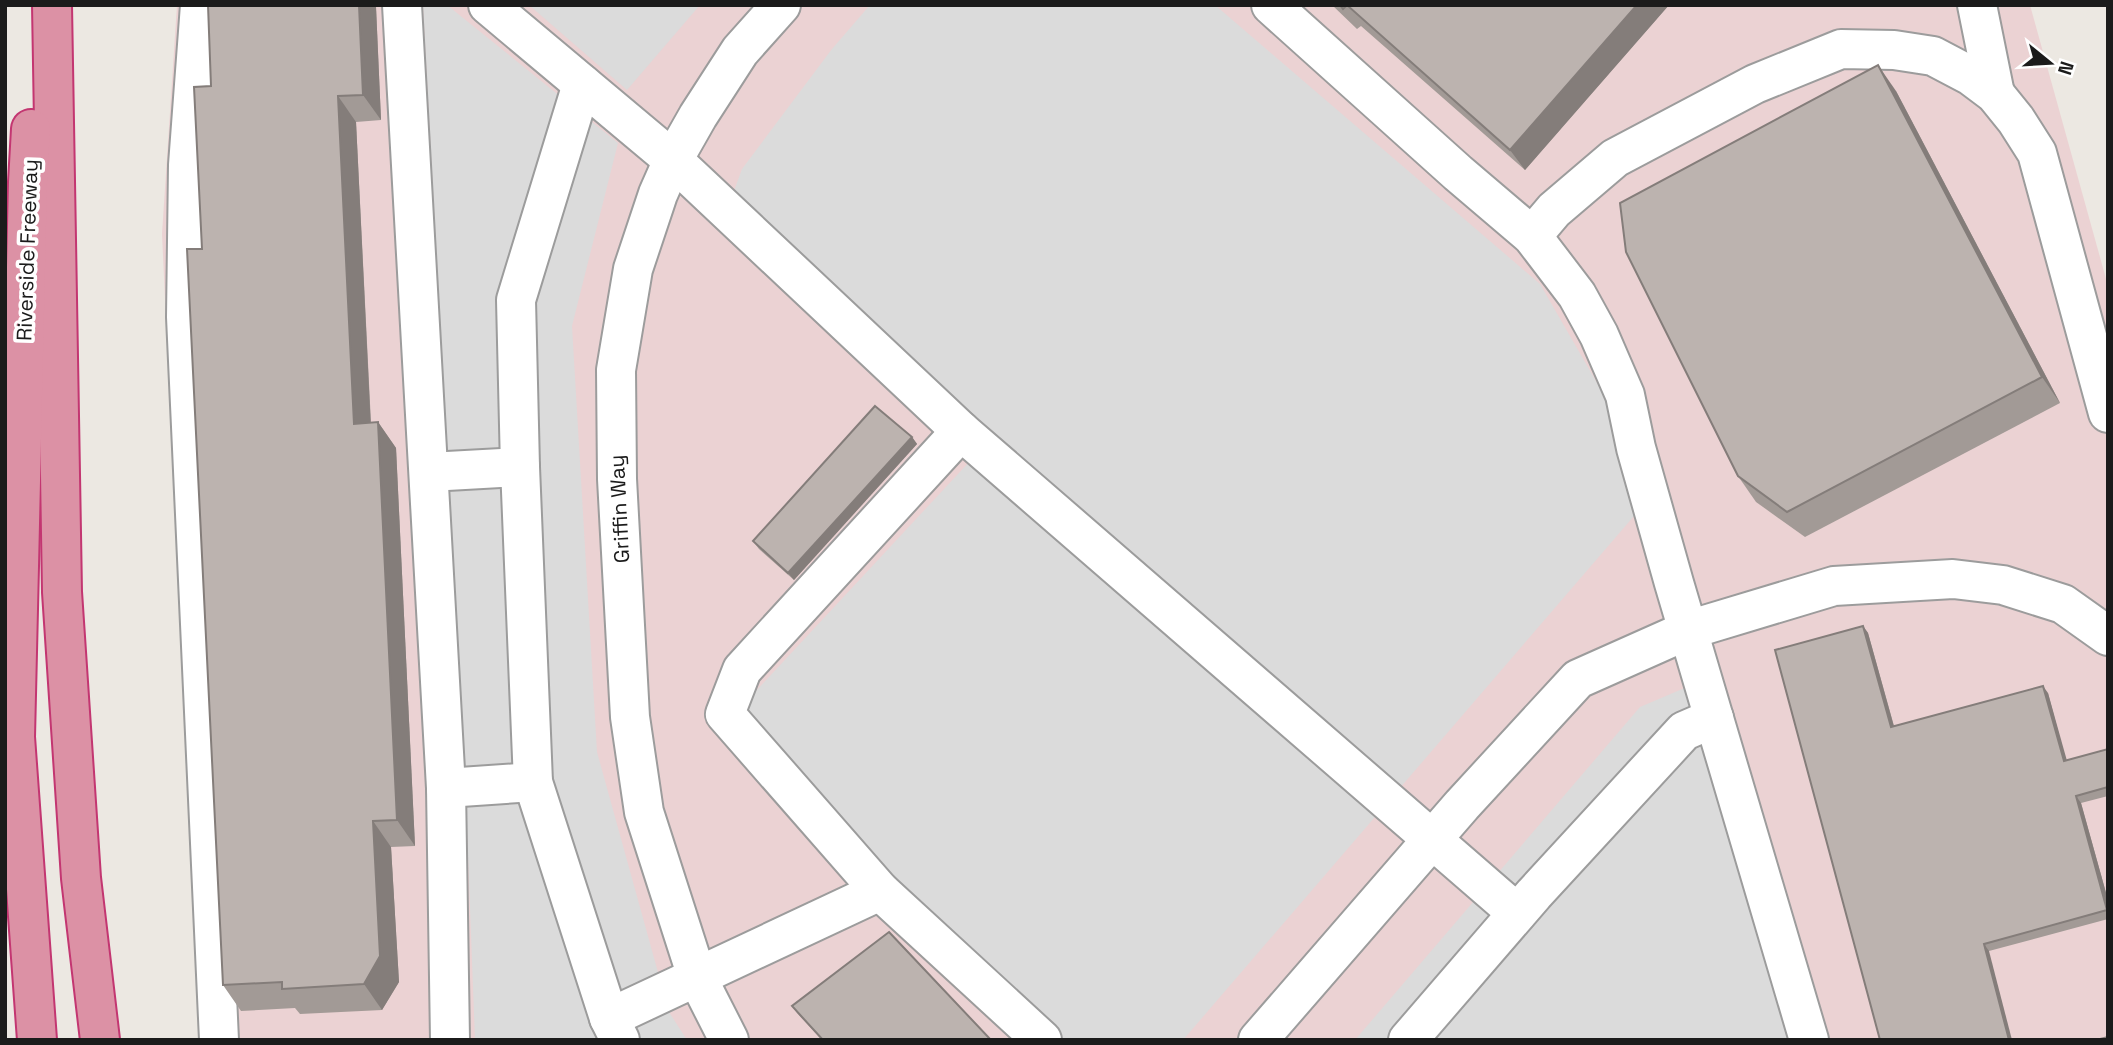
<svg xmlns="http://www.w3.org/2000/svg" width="2113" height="1045" font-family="'Space Grotesk',sans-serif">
<rect width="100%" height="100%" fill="#ece8e2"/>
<path fill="#ebd2d3" d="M 177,5 L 2030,5 L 2108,286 L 2108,1040 L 199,1040 L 162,234 Z"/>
<g fill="#dbdbdb">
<path d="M 423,5 L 447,5 L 618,143 L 572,326 L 597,752 L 669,1012 L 687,1040 L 475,1040 L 466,803 Z"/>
<path d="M 529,5 L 700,5 L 627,90 Z"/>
<path d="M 870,5 L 1215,5 L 1540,284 L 1604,395 L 1634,516 L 1183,1040 L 1063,1040 L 889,885 L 740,708 L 972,459 L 720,229 L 742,169 L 832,49 Z"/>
<path d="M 1687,687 L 1791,1040 L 1355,1040 L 1640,707 Z"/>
</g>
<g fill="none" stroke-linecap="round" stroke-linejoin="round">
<defs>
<g id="minor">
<path d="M 200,5 L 188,165 L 186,317 L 219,1040"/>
<path d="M 402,5 L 446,788 L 450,1040"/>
<path d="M 488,5 L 673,160 L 961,431 L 1517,913"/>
<path d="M 1271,5 L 1458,173 L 1532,236 L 1577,295 L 1599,335 L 1625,395 L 1636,448 L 1674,583 L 1809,1040"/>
<path d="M 1977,5 L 1995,94"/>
<path d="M 582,84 L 516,300 L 520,467 L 533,782 L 609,1018 L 620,1040"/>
<path d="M 1532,236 L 1554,210 L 1615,158 L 1755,84 L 1841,49 L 1894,50 L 1933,56 L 1971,76 L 1995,94 L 2016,120 L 2037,153 L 2108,413"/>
<path d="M 961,431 L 742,670 L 725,714 L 880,891 L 1042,1040"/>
<path d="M 429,472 L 520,467"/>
<path d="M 446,788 L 533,782"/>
<path d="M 609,1018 L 880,891"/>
<path d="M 729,1040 L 697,977 L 644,812 L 630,717 L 617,479 L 616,370 L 633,269 L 658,194 L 673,160 L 698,116 L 740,51 L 781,5"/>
<path d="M 1258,1040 L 1462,805 L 1578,679 L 1688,630 L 1834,586 L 1953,579 L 2003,585 L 2063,604 L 2108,636"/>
<path d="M 1408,1040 L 1534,894 L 1684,731 L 1714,718"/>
</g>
<g id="highway">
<path d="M 52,5 L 62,592 L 81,878 L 100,1040"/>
<path d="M 31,129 L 28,182 L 15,737 L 37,1040"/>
</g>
</defs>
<use href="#minor" stroke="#9c9c9c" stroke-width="42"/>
<use href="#highway" stroke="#c33671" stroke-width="42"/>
<use href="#minor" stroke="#fff" stroke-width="38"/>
<use href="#highway" stroke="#dc91a5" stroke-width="38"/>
</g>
<g fill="#a29a96">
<path d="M 208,5 L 379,5 L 379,6 L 376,7 L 381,120 L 356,122 L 371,423 L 378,422 L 396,448 L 415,846 L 391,847 L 399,982 L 382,1010 L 300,1014 L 295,1008 L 241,1011 L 223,985 L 202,249 L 211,86 Z"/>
<path d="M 1332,5 L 1669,5 L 1525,170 L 1361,26 L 1357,29 Z"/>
<path d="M 1896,91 L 2060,403 L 1805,537 L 1756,502 L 1738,476 Z"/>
<path d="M 912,437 L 917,444 L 794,580 L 759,549 L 753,541 Z"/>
<path d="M 1863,626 L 1868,633 L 1894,726 L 2048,693 L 2066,761 L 2108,749 L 2108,796 L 2081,803 L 2108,900 L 2108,919 L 1989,951 L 1880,1040 Z"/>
<path d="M 792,1006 L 991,1040 L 822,1040 L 797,1013 Z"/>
</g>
<g fill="#847d7a">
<path d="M 359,5 L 375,5 L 376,7 L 381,120 L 363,95 Z"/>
<path d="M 1637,5 L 1669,5 L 1525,170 L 1510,150 Z"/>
<path d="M 1878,65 L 1896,91 L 2060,403 L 2042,377 Z"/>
<path d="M 338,96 L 356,122 L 372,450 L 354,424 Z"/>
<path d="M 378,422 L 396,448 L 415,846 L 397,820 Z"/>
<path d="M 912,437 L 917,444 L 794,580 L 788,573 Z"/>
<path d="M 1863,626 L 1868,633 L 1896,734 L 1891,727 Z"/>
<path d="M 2043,686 L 2048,693 L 2069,768 L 2064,761 Z"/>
<path d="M 2076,796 L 2081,803 L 2108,900 L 2108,911 Z"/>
<path d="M 373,821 L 391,847 L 399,982 L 382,1010 L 364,984 Z"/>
<path d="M 1984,944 L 1989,951 L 2012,1040 L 2009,1040 Z"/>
</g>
<g fill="#bcb3af" stroke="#847d7a" stroke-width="2">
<path d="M 208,5 L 359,5 L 363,95 L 338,96 L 354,424 L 378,422 L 397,820 L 373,821 L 380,956 L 364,984 L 282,989 L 282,982 L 223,985 L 187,249 L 202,249 L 194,87 L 211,86 Z"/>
<path d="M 1340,5 L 1637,5 L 1510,150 L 1347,5 L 1343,9 Z"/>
<path d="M 1878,65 L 2042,377 L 1787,512 L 1738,476 L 1626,252 L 1620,203 Z"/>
<path d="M 875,406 L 912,437 L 788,573 L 753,541 Z"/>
<path d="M 1863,626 L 1891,727 L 2043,686 L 2064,761 L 2108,749 L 2108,787 L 2076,796 L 2107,910 L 1984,944 L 2009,1040 L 1880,1040 L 1775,650 Z"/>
<path d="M 889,932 L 991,1040 L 823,1040 L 792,1006 Z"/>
<path d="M 2108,1037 L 2108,1040 L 2096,1040 Z"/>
</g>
<g text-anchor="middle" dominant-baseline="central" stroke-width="7" stroke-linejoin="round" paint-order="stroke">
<g font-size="21" fill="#1b1b1b" stroke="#fff">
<text transform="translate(27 250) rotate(-88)">Riverside Freeway</text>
<text transform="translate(619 509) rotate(-93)">Griffin Way</text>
</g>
</g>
<rect width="2113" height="1045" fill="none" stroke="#1b1b1b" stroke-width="14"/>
<g transform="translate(2050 63) rotate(108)" stroke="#ffffff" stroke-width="5" paint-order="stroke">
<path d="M0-5L12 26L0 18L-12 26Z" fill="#1b1b1b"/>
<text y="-10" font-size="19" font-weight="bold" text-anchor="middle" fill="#1b1b1b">N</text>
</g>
</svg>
